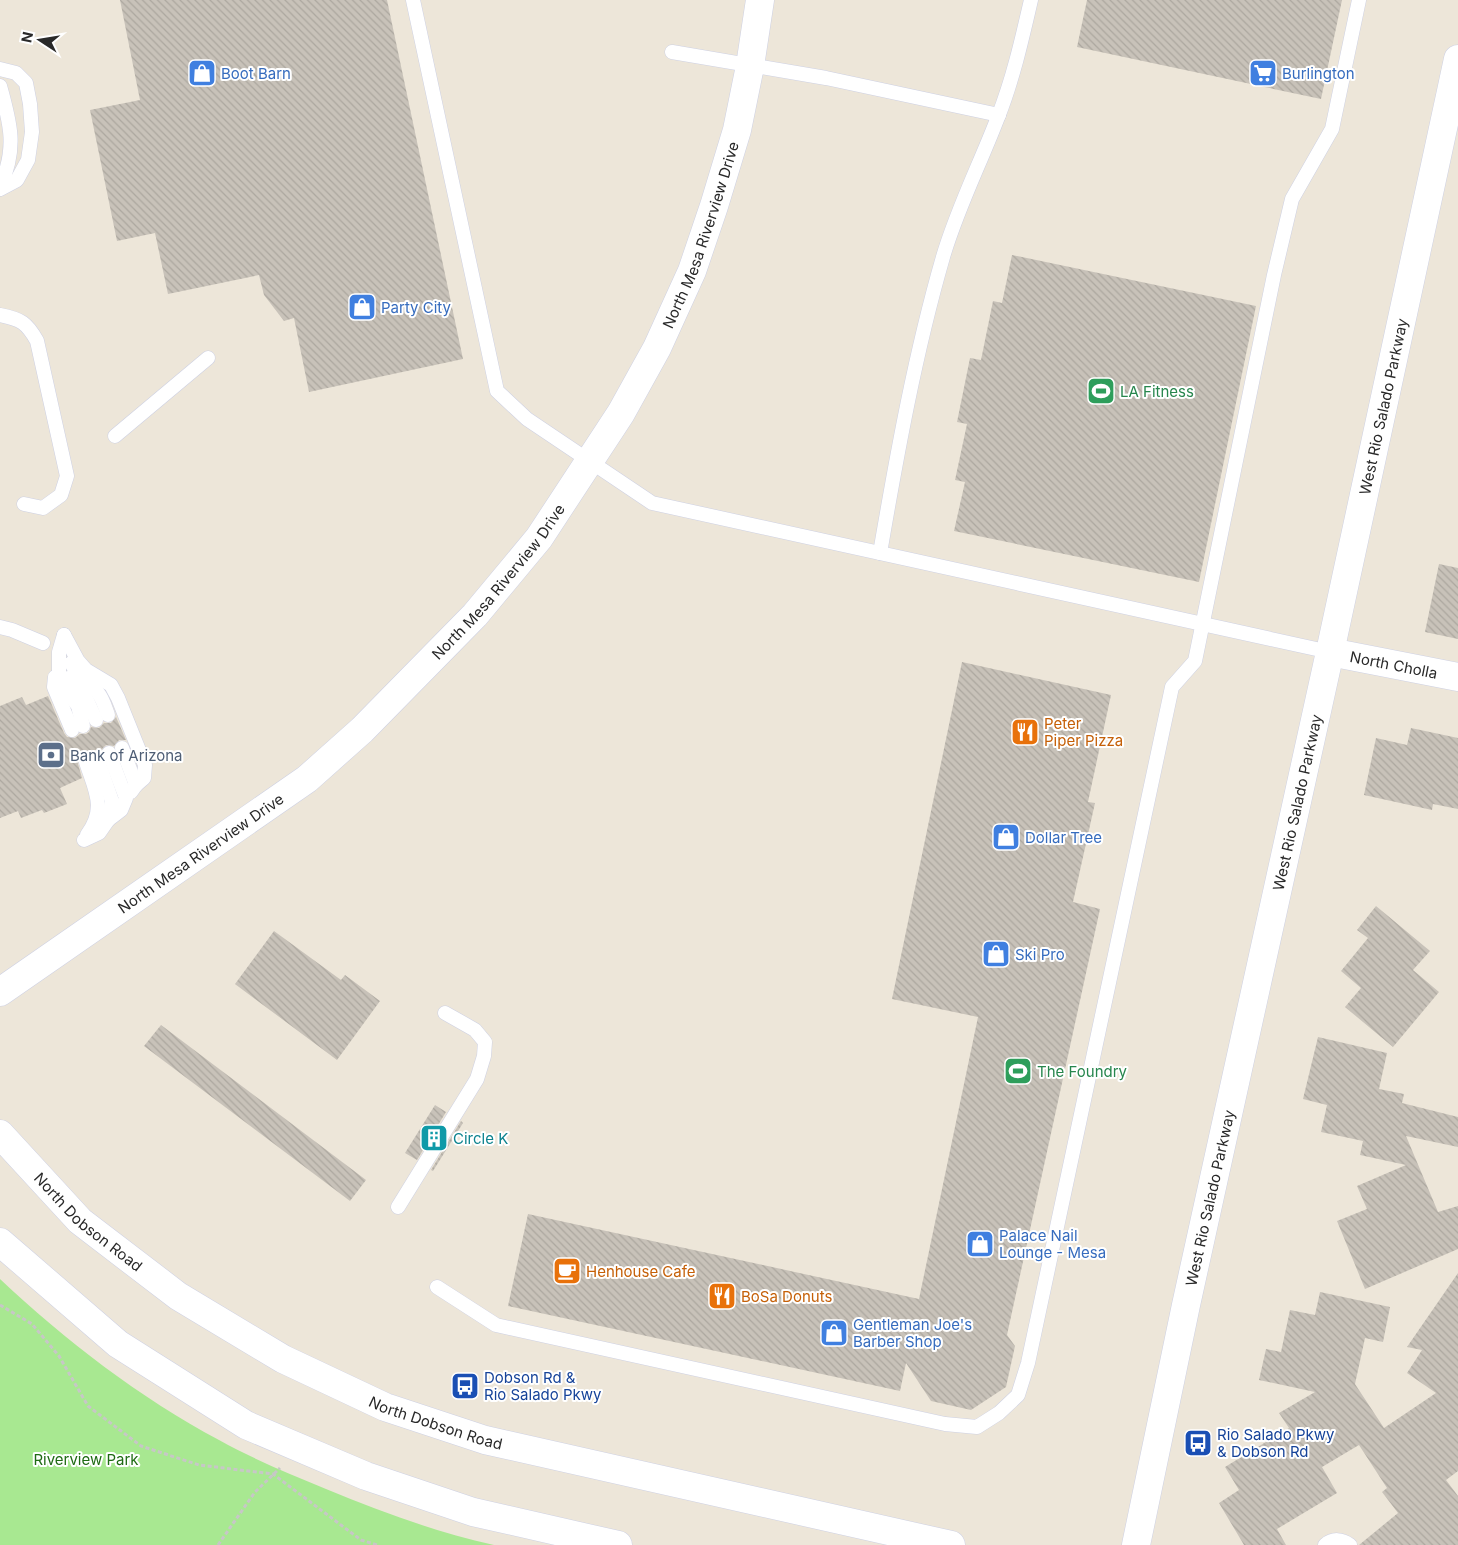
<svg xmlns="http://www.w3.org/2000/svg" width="1458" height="1545" font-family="Inter,sans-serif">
<defs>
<pattern id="building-back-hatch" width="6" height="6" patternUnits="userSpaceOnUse" patternTransform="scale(1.25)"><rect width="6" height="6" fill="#c8c2b9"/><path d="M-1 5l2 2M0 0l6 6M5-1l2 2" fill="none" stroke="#aca79f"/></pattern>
</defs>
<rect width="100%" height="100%" fill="#ede6d9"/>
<path fill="#a8e891" d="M 0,1279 C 65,1340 140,1398 219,1440 C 253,1459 290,1474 326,1489 C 381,1512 436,1532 494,1545 L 0,1545 Z"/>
<g fill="url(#building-back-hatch)">
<path d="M 120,0 L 387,0 L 463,359 L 309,392 L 294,318 L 284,321 L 264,295 L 259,275 L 168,294 L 155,233 L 117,241 L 90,110 L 140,100 Z"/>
<path d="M 1087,0 L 1342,0 L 1321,99 L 1077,47 Z"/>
<path d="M 1012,255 L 1256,306 L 1199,582 L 954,531 L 965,482 L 955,480 L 967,424 L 957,422 L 970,358 L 981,360 L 993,301 L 1002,303 Z"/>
<path d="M 1439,564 L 1458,568 L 1458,639 L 1425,632 Z"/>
<path d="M 962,662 L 1111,695 L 1088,802 L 1095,803 L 1073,902 L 1100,909 L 1007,1335 L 1015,1346 L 1006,1387 L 971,1410 L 931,1401 L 906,1363 L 900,1391 L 508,1306 L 528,1214 L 919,1299 L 978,1017 L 892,999 Z"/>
<path d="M 48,696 L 64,733 L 67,737 L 75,738 L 80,734 L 86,734 L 89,732 L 91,727 L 99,728 L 104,723 L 111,723 L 116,717 L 126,740 L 119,740 L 114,746 L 106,745 L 101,750 L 95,750 L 89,754 L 84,754 L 80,756 L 78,764 L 82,778 L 60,788 L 67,804 L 44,813 L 42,810 L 21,818 L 18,811 L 0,818 L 0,706 L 22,697 L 26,705 Z"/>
<path d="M 1411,728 L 1458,738 L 1458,809 L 1433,804 L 1432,810 L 1364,795 L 1376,738 L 1407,745 Z"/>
<path d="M 1376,906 L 1430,951 L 1413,970 L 1439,992 L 1393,1047 L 1345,1007 L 1361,988 L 1341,971 L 1368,938 L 1357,930 Z"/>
<path d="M 274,931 L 341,980 L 345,975 L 380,1001 L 337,1060 L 235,984 Z"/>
<path d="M 161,1025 L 366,1180 L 350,1201 L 144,1046 Z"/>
<path d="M 1318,1037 L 1387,1053 L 1379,1089 L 1404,1094 L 1402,1103 L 1458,1117 L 1458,1147 L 1406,1136 L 1438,1212 L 1458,1206 L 1458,1249 L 1365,1289 L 1337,1221 L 1367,1209 L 1357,1186 L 1406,1165 L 1360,1155 L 1363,1141 L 1321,1132 L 1327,1105 L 1303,1099 Z"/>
<path d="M 435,1105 L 446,1112 L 417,1160 L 405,1153 Z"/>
<path d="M 461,1121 L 463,1123 L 433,1171 L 431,1170 Z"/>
<path d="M 1458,1273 L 1458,1471 L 1446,1480 L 1458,1496 L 1458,1545 L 1359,1545 L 1398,1513 L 1382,1492 L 1387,1488 L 1359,1445 L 1322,1467 L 1337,1493 L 1277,1529 L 1286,1545 L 1244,1545 L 1219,1503 L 1239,1490 L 1225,1467 L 1289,1428 L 1279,1413 L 1315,1392 L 1259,1380 L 1266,1349 L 1281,1352 L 1290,1310 L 1315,1315 L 1320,1292 L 1390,1307 L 1383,1342 L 1365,1338 L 1355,1384 L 1384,1428 L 1436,1393 L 1407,1373 L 1422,1350 L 1407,1347 Z"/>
</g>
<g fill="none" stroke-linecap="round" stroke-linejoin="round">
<defs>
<g id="service">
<path d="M 413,0 L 497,391 L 527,419 L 652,503 L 1330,652"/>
<path d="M 672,52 L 826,78 L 999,115"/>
<path d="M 0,69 L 16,73 L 26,83 L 30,104 L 32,132 L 28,160 L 17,180 L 0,189"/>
<path d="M 0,86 C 11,125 17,149 0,187"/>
<path d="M 0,315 C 21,319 27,323 37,341 L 67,476 L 61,495 L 43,508 L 24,504"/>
<path d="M 115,436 L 208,358"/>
<path d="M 880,553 C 897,454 915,354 943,257 C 957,209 980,164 998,117 C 1013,79 1022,39 1031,0"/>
<path d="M 0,627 L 12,630 L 43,643"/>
<path d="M 64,635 L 78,661 L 86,670 L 111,685 L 118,698 L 145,765 L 144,778 L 136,785"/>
<path d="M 64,635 L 59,652 L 59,676 L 64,688 L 78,706 L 83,726"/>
<path d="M 71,663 C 78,677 89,682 98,693 C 103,699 105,707 108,715"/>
<path d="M 55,677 L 54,687 L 72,730"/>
<path d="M 68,678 L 85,696 L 96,720"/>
<path d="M 122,748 L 136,785 L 131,792"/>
<path d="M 86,762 C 95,790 107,808 87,835"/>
<path d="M 108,820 L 121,810 L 126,798 L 109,753"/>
<path d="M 84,840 L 99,833 L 108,820 L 112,801 L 97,758"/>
<path d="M 398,1207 L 477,1079 L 484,1056 L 485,1042 L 475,1030 L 445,1013"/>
<path d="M 437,1287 L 496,1325 L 945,1424 L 977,1427 L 999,1413 L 1018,1395 L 1028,1363 L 1172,687 L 1195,661 L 1274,275 L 1292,199 L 1332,129 L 1359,0"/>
<path d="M 1325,1545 C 1333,1538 1342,1539 1350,1545"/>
</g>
<g id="minor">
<path id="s1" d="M 1330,652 L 1458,677"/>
<path id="s2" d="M 0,992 L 307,779 L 362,730 L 475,615 L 539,538 L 621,413 L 657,348 L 692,271 L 714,206 L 737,130 L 750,66 L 760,0"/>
</g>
<g id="secondary">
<path id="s3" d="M 0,1134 L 80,1221 L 178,1296 L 283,1359 L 385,1407 L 485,1440 L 951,1545"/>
<path d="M 0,1242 L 118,1344 L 246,1425 L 366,1476 L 473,1512 L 618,1545"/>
<path id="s4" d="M 1136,1545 L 1186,1305 L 1330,652 L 1458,59"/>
</g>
</defs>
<use href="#service" stroke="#ced1e3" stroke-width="15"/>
<use href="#minor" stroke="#ced1e3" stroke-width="29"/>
<use href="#secondary" stroke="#ced1e3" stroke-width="29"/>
<g stroke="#c7c7c7" stroke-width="3" stroke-dasharray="4 2.5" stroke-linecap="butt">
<path d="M 0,1305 L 32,1324 L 59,1356 L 88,1406 L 141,1446 L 199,1465 L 273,1474 L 361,1540 L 377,1545"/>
<path d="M 218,1545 L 255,1492 L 280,1468"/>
</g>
<use href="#service" stroke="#fff" stroke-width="14"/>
<use href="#minor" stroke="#fff" stroke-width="28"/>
<use href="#secondary" stroke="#fff" stroke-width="28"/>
</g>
<defs>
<symbol id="shop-square" viewBox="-11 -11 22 22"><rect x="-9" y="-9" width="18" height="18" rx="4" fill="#3f7fe0" stroke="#fff"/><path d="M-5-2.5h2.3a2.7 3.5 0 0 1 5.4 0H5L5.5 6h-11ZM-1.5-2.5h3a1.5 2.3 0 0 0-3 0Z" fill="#fff"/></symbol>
<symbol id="supermarket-square" viewBox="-11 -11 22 22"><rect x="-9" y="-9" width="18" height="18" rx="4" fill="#3f7fe0" stroke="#fff"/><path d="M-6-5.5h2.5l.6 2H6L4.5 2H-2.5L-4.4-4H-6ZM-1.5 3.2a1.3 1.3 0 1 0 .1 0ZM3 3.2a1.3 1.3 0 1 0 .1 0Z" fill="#fff"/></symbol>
<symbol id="stadium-square" viewBox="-11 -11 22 22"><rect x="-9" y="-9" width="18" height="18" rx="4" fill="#2e9e5b" stroke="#fff"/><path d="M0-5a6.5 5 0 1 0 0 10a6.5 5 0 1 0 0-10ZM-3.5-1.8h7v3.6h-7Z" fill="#fff"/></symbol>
<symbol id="restaurant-square" viewBox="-11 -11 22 22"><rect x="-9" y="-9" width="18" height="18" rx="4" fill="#e8710a" stroke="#fff"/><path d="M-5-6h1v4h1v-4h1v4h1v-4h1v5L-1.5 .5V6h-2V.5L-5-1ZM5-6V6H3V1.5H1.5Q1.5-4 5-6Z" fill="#fff"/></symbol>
<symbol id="bank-square" viewBox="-11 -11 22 22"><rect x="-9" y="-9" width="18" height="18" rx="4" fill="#5c6f8a" stroke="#fff"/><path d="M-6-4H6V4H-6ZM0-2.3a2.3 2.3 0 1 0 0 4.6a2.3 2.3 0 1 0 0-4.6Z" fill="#fff"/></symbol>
<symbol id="building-square" viewBox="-11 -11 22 22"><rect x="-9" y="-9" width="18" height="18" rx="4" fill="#0f9aa8" stroke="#fff"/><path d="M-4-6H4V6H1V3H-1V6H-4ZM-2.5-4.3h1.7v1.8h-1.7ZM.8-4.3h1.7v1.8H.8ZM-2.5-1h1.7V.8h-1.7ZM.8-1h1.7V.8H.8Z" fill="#fff"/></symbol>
<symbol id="cafe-square" viewBox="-11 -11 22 22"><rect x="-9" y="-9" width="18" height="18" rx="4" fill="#e8710a" stroke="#fff"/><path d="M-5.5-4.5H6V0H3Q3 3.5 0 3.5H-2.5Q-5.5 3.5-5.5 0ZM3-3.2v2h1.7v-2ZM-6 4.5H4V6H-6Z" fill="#fff"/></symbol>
<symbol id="bus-square" viewBox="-11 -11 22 22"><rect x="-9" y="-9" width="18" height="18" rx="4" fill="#1a4fb4" stroke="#fff"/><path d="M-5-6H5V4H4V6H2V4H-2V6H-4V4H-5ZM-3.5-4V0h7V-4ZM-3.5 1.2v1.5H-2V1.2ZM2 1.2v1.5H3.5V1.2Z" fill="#fff"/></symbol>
</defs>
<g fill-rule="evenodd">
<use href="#shop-square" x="186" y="57" width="32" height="32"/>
<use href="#supermarket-square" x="1247" y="57" width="32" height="32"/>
<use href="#shop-square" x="346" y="291" width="32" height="32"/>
<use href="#stadium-square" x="1085" y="375" width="32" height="32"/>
<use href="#restaurant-square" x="1009" y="716" width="32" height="32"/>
<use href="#bank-square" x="35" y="739" width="32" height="32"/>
<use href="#shop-square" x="990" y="821" width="32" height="32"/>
<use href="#shop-square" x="980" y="938" width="32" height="32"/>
<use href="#stadium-square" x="1002" y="1055" width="32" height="32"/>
<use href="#building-square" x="418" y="1122" width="32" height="32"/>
<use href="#shop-square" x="964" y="1228" width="32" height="32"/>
<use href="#cafe-square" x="551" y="1255" width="32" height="32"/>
<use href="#restaurant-square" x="706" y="1280" width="32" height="32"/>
<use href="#shop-square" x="818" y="1317" width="32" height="32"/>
<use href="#bus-square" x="449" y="1370" width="32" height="32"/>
<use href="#bus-square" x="1182" y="1427" width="32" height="32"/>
</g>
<g text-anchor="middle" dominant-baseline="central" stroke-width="4" stroke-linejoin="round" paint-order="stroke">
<g font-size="15" fill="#366cbe" stroke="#fff" text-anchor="start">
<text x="221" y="73">Boot Barn</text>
<text x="1282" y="73">Burlington</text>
<text x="381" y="307">Party City</text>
<text x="1025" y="837">Dollar Tree</text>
<text x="1015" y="954">Ski Pro</text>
<text x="999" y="1235">Palace Nail<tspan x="999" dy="17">Lounge - Mesa</tspan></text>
<text x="853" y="1324">Gentleman Joe's<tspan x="853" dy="17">Barber Shop</tspan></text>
</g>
<g font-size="15" fill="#292929" stroke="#fff">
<text stroke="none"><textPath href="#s2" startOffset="1054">North Mesa Riverview Drive</textPath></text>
<text stroke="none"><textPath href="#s4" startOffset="1165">West Rio Salado Parkway</textPath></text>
<text stroke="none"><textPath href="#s2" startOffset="649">North Mesa Riverview Drive</textPath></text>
<text stroke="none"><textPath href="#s1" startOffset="65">North Cholla</textPath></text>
<text stroke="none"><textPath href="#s4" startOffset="760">West Rio Salado Parkway</textPath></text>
<text stroke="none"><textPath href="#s2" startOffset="244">North Mesa Riverview Drive</textPath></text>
<text stroke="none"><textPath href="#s4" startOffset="355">West Rio Salado Parkway</textPath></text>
<text stroke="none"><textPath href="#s3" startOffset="125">North Dobson Road</textPath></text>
<text stroke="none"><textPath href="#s3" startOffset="530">North Dobson Road</textPath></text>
</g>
<g font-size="15" fill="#27864d" stroke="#fff" text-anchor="start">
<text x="1120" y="391">LA Fitness</text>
<text x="1037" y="1071">The Foundry</text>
</g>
<g font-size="15" fill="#c56008" stroke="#fff" text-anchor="start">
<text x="1044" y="723">Peter<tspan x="1044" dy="17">Piper Pizza</tspan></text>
<text x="586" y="1271">Henhouse Cafe</text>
<text x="741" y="1296">BoSa Donuts</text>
</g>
<g font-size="15" fill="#4e5e75" stroke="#fff" text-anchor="start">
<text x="70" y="755">Bank of Arizona</text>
</g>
<g font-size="15" fill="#0d838f" stroke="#fff" text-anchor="start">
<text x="453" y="1138">Circle K</text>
</g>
<g font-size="15" fill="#164399" stroke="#fff" text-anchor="start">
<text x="484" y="1377">Dobson Rd &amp;<tspan x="484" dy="17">Rio Salado Pkwy</tspan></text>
<text x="1217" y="1434">Rio Salado Pkwy<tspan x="1217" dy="17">&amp; Dobson Rd</tspan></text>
</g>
<g font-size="15" fill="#1f6b14" stroke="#fff">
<text x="86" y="1459">Riverview Park</text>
</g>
</g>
<g transform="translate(40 40) rotate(282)" stroke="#ffffff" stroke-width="4" paint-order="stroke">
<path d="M0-4L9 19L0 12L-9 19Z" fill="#292929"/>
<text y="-8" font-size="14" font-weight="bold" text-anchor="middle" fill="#292929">N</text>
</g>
</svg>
